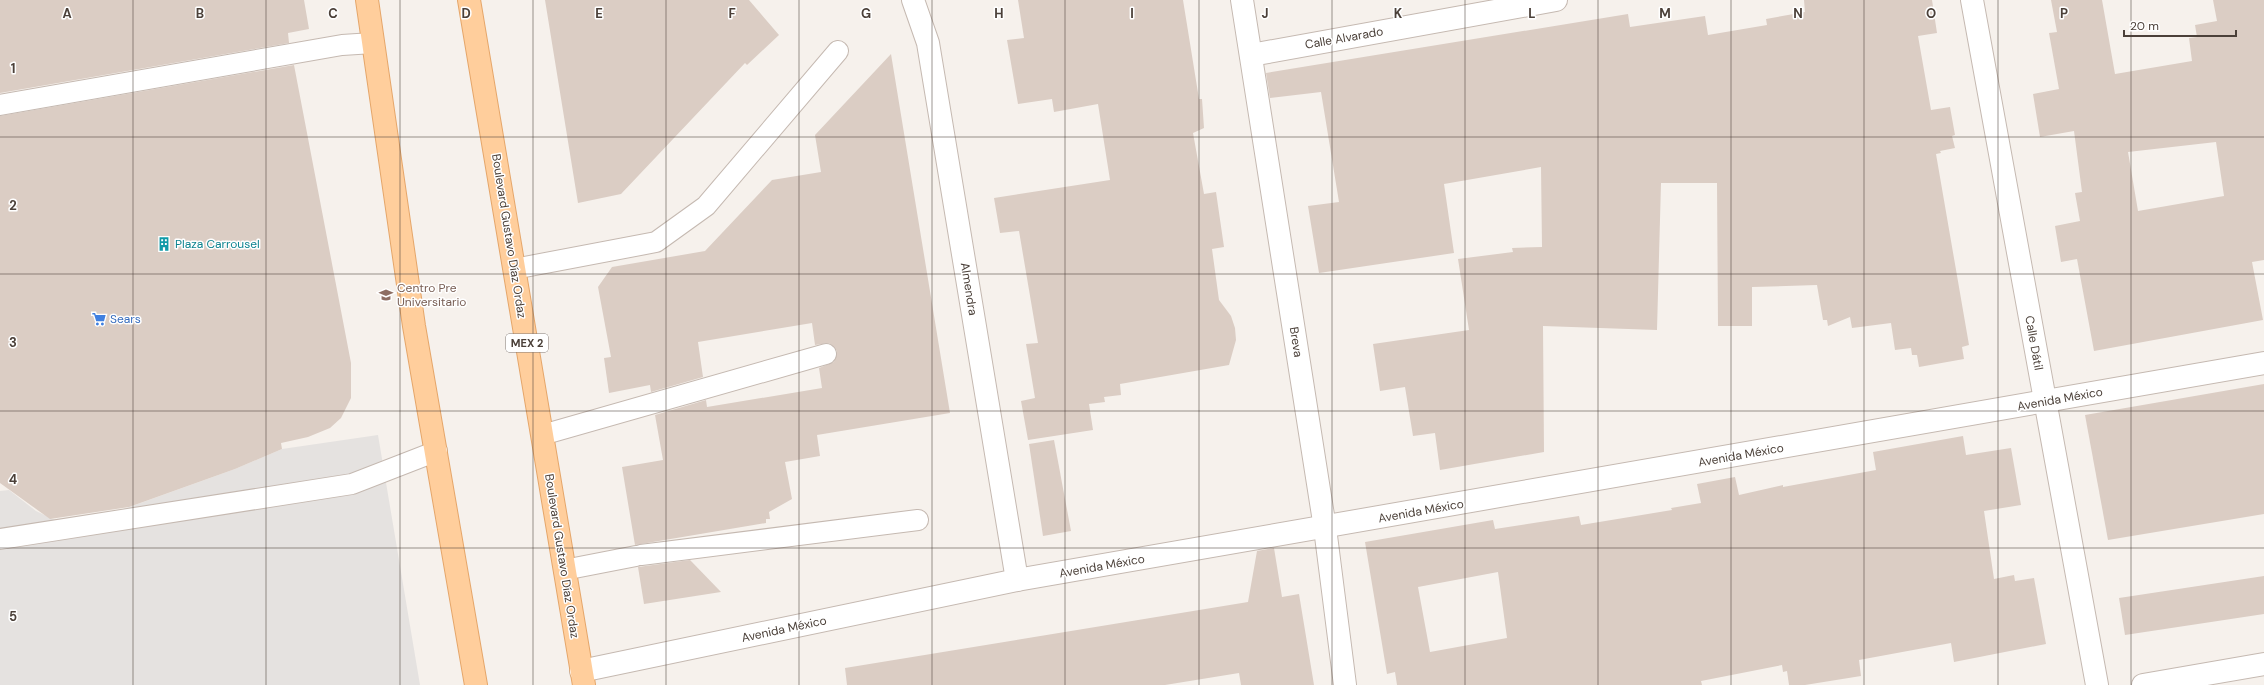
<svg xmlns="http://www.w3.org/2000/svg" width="2264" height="685" font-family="'DM Sans',sans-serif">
<rect width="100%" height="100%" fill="#f6f1ec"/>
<path fill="#e5e2e0" d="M 378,435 L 420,685 L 0,685 L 0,491 L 9,490 L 36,511 L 57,521 L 121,510 L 235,469 L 282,449 Z"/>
<g fill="#dbcdc4" fill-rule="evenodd">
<path d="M 0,0 L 304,0 L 309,29 L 288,33 L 289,43 L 0,93 Z"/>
<path d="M 545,0 L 749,0 L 779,35 L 747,65 L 745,63 L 621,194 L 578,203 Z"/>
<path d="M 1018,0 L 1183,0 L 1199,99 L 1202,99 L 1204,128 L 1193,133 L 1204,194 L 1216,192 L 1224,247 L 1212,249 L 1219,300 L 1231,316 L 1235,328 L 1236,340 L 1229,365 L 1120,384 L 1121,395 L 1104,397 L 1105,402 L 1089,404 L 1093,430 L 1028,440 L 1021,401 L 1035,398 L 1026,344 L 1038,343 L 1019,231 L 1000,233 L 994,198 L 1110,180 L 1098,104 L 1054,112 L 1052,99 L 1018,104 L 1007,40 L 1024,38 Z"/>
<path d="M 1804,0 L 1932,0 L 1937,33 L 1918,36 L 1931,110 L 1950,107 L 1955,135 L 1952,136 L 1955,148 L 1940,151 L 1941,153 L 1936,154 L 1969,345 L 1962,347 L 1964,359 L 1919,367 L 1917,355 L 1912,355 L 1911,348 L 1895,350 L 1891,323 L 1852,328 L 1850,317 L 1828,326 L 1827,320 L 1823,320 L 1817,285 L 1752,287 L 1752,326 L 1718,326 L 1717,183 L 1661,183 L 1657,330 L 1543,326 L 1544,452 L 1440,470 L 1435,433 L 1413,436 L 1405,387 L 1380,391 L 1373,344 L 1469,330 L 1458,259 L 1513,252 L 1512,248 L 1542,247 L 1541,167 L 1444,184 L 1454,253 L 1319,273 L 1308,206 L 1339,202 L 1321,92 L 1270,98 L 1266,73 L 1628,14 L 1630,27 L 1705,16 L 1708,35 L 1767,25 L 1766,19 L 1805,12 Z"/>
<path d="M 2051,0 L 2102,0 L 2115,74 L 2192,61 L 2189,38 L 2197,37 L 2195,25 L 2217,21 L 2213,0 L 2264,0 L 2264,260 L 2252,262 L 2263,320 L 2094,351 L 2077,259 L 2061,262 L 2055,226 L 2080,221 L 2075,193 L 2082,192 L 2074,131 L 2040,137 L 2033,94 L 2059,89 L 2049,33 L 2057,32 ZM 2216,142 L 2224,196 L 2138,211 L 2128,152 Z"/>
<path d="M 891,54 L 950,413 L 817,435 L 820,456 L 785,462 L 792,499 L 769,512 L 770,519 L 766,519 L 766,523 L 635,545 L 622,467 L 663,460 L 655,415 L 706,400 L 707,407 L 822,388 L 819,368 L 834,362 L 837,351 L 829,343 L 815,345 L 812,323 L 698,342 L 703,377 L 651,392 L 650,385 L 609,393 L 604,358 L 611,357 L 598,287 L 612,267 L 705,251 L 772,180 L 821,172 L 815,135 Z"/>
<path d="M 294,65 L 351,363 L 351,398 L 341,418 L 330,428 L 308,437 L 281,443 L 282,449 L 235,469 L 129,507 L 50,519 L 0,483 L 0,116 Z"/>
<path d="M 2264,384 L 2264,514 L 2108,540 L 2085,415 Z"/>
<path d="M 1963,436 L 1966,455 L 2011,448 L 2021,505 L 1984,511 L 1994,579 L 2014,575 L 2015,581 L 2034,578 L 2046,644 L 1954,662 L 1951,643 L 1859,660 L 1861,676 L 1805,685 L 1789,685 L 1787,671 L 1783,672 L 1782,665 L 1701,681 L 1702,685 L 1397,685 L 1395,672 L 1387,674 L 1365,542 L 1493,520 L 1495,529 L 1579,516 L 1581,525 L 1672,510 L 1671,508 L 1701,503 L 1697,484 L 1735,477 L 1739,495 L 1783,485 L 1783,487 L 1876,470 L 1873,452 ZM 1498,572 L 1507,638 L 1430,652 L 1418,587 Z"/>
<path d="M 1054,440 L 1071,531 L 1043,536 L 1029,444 Z"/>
<path d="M 1274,548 L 1282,597 L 1299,594 L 1314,685 L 1241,685 L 1239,673 L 1165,685 L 847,685 L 845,668 L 1248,602 L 1257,551 Z"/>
<path d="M 690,560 L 721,592 L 644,604 L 638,567 Z"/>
<path d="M 2264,576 L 2264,614 L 2125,635 L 2119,598 Z"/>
</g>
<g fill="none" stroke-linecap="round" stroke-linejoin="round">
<defs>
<g id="lane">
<path d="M 0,105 L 342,45 L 373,43"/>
<path d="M 514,269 L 656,242 L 706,206 L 838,51"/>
<path d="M 542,435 L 826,354"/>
<path d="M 0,539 L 352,484 L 437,451"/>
<path d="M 641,555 L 918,520"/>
<path d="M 564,570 L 636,556"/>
</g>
<g id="street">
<path d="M 913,0 L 928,43 L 1017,580"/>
<path d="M 1242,0 L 1325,528 L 1345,685"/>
<path d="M 1972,0 L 2097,685"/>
<path d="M 1251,55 L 1556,0"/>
<path d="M 581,671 L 1017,580 L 2264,363"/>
<path d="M 2143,685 L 2264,664"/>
</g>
<g id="primary">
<path d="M 367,0 L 414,326 L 476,685"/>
<path d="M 469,0 L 584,685"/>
</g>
</defs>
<use href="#lane" stroke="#c5b9b1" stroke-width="22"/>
<use href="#street" stroke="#c5b9b1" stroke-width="24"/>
<use href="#primary" stroke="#e5a66a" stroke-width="24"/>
<use href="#lane" stroke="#fff" stroke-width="20"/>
<use href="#street" stroke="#fff" stroke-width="22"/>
<use href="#primary" stroke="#ffce9c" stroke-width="22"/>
</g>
<path fill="none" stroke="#4b4039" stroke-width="1" stroke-opacity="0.55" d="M 133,0 L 133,685M 266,0 L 266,685M 400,0 L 400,685M 533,0 L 533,685M 666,0 L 666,685M 799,0 L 799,685M 932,0 L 932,685M 1065,0 L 1065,685M 1199,0 L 1199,685M 1332,0 L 1332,685M 1465,0 L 1465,685M 1598,0 L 1598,685M 1731,0 L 1731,685M 1864,0 L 1864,685M 1998,0 L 1998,685M 2131,0 L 2131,685M 0,137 L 2264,137M 0,274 L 2264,274M 0,411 L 2264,411M 0,548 L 2264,548"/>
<defs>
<symbol id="building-bare" viewBox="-9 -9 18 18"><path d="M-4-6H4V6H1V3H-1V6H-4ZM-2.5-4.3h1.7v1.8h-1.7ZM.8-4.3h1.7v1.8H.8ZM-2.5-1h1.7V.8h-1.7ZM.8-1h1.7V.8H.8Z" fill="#0f9aa8" stroke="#fff" stroke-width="2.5" paint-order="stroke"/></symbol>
<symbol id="university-bare" viewBox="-9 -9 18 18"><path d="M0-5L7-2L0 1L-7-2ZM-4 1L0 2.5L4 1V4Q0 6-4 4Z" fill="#8d6e63" stroke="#fff" stroke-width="2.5" paint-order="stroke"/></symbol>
<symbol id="supermarket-bare" viewBox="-9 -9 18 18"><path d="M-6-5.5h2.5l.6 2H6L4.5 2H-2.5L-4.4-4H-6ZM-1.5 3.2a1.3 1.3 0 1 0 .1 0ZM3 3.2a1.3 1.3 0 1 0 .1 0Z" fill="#3f7fe0" stroke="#fff" stroke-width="2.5" paint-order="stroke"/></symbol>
</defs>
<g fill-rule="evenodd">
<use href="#building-bare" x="154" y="234" width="20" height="20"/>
<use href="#university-bare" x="376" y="285" width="20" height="20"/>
<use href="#supermarket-bare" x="89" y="309" width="20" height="20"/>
</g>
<g text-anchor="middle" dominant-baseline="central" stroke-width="3" stroke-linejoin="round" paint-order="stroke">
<rect fill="#fff" stroke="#817974" stroke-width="1" x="506" y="334" width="42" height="18" rx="3"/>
<g font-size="11" font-weight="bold" fill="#4b4039">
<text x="527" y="343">MEX 2</text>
</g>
<g font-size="12" fill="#4b4039" stroke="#fff">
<text transform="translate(1344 38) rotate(-10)">Calle Alvarado</text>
<text transform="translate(509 236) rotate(81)">Boulevard Gustavo Díaz Ordaz</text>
<text transform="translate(969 289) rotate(81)">Almendra</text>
<text transform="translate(1296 342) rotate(81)">Breva</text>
<text transform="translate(2034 343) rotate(80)">Calle Dátil</text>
<text transform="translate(2060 399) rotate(-10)">Avenida México</text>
<text transform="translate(1741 455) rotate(-10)">Avenida México</text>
<text transform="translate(1421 511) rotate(-10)">Avenida México</text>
<text transform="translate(562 556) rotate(81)">Boulevard Gustavo Díaz Ordaz</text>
<text transform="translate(1102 566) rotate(-10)">Avenida México</text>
<text transform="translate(784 629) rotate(-12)">Avenida México</text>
</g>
<g font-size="12" fill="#0d838f" stroke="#fff" text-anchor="start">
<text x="175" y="244">Plaza Carrousel</text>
</g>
<g font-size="12" fill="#785e54" stroke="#fff" text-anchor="start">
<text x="397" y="288">Centro Pre<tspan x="397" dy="14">Universitario</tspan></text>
</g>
<g font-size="12" fill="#366cbe" stroke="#fff" text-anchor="start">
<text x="110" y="319">Sears</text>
</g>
</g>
<g font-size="13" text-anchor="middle" font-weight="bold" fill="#4b4039" stroke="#fff" stroke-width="3" stroke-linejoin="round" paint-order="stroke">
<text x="67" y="18">A</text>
<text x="200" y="18">B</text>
<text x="333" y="18">C</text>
<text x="466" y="18">D</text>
<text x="599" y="18">E</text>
<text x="732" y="18">F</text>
<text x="866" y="18">G</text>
<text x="999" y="18">H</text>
<text x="1132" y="18">I</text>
<text x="1265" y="18">J</text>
<text x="1398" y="18">K</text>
<text x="1532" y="18">L</text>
<text x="1665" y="18">M</text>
<text x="1798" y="18">N</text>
<text x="1931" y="18">O</text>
<text x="2064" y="18">P</text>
<text x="13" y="73">1</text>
<text x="13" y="210">2</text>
<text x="13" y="347">3</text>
<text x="13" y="484">4</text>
<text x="13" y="621">5</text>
</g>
<path d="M2124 30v6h112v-6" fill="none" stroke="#4b4039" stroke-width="2"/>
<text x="2130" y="30" font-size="12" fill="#4b4039" stroke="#ffffff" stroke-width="3" paint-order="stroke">20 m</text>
</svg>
